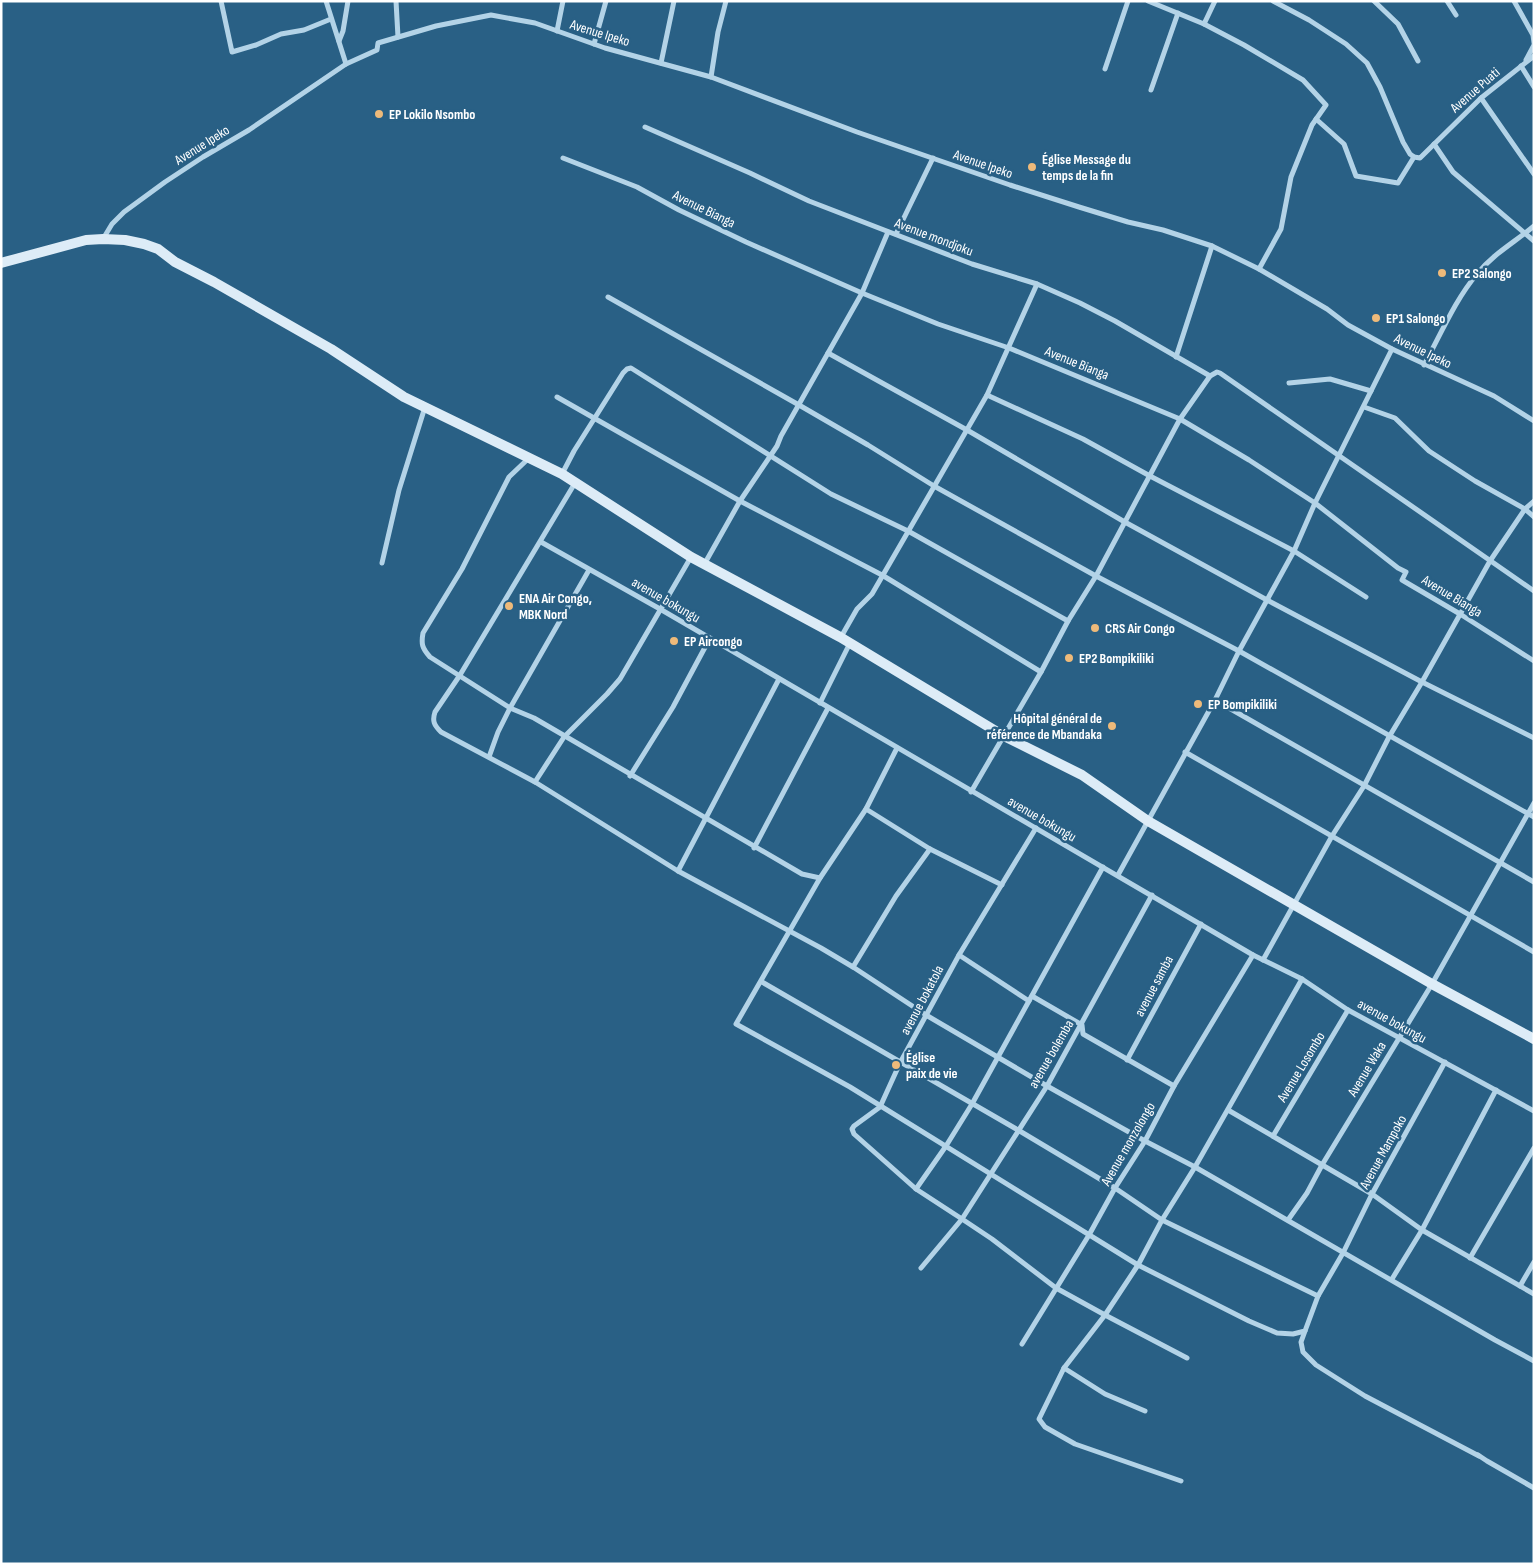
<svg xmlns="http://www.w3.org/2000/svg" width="1535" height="1565" font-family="'Sofia Sans Condensed',sans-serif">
<rect width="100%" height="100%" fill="#296085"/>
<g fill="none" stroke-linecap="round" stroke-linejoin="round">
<g stroke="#b3d3e7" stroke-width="5">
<path d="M 221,1 L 232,52 L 256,45 L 281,34 L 304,30 L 331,19"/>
<path d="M 326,1 L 346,64"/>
<path d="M 396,1 L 398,37"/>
<path d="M 1148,1 L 1204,24 L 1215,1"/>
<path d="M 1273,1 L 1309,20 L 1346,44 L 1367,63 L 1380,87 L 1403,142 L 1410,154 L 1414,157 L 1420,158 L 1481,98 L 1534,56"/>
<path d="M 1374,1 L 1398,24 L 1418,61"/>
<path d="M 1447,1 L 1456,15"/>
<path d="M 1514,1 L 1533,35 L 1534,43"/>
<path d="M 1204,24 L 1244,45 L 1303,80 L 1326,105 L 1312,125 L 1291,177 L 1281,229 L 1259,269"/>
<path d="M 557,31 L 563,1"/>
<path d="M 339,41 L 343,31 L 348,1"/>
<path d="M 594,44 L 606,1"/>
<path d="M 1526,60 L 1534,45"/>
<path d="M 661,63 L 674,1"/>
<path d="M 1521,66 L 1534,87"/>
<path d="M 1105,69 L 1128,1"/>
<path d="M 711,77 L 718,32 L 726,1"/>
<path d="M 1151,90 L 1178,13"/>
<path d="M 1481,98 L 1534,174"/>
<path d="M 1316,119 L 1344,144 L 1356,176 L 1398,183 L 1414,157"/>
<path d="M 645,127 L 750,173 L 809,201 L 972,264 L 1037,284 L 1080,303 L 1115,321 L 1210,376"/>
<path d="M 1434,144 L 1453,172 L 1534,241"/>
<path d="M 563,158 L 637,187 L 679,210 L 746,242 L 862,293 L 938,324 L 1009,348 L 1180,419 L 1249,460 L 1315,503 L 1398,568 L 1406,572 L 1402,580 L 1460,614 L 1534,661"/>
<path d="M 896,234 L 933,158"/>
<path d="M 103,239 L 112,224 L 124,212 L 165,182 L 203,157 L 249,130 L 346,64 L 377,50 L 378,43 L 436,26 L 491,15 L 535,23 L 605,48 L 711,77 L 857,132 L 1010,185 L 1079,207 L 1128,222 L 1163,230 L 1212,246 L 1259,269 L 1327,309 L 1348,325 L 1392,349 L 1494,396 L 1534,421"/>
<path d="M 608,297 L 799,405 L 868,445 L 934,486 L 1096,576 L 1239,651 L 1534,817"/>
<path d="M 828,353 L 967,430 L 1123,521 L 1267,600 L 1422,682 L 1534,738"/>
<path d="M 1176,357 L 1212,246"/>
<path d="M 1424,365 C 1441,334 1455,300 1477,274 C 1493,254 1515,242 1534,226"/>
<path d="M 1289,383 L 1330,379 L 1371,391"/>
<path d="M 987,395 L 1083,439 L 1150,476 L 1294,551 L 1366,597"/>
<path d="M 557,397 L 740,501 L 882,575 L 1041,672"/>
<path d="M 1364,407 L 1395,418 L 1429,451 L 1475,481 L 1525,509 L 1534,517"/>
<path d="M 529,458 L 509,477 L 462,569 L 423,633 C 421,644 422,648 430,657 L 510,708 L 534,718 L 802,874 L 820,878"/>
<path d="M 562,474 L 574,451 L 623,373 L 627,369 L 631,368 L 831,494 L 908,531 L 1068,621"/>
<path d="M 575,483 L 460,675 L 435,712 C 432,721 434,725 441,732 L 535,782 L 678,871 L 821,948 L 853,967 L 926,1015 L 1047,1086 L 1145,1141 L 1195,1167 L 1495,1340 L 1534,1361"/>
<path d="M 541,542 L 660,609 L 1253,955 L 1302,979 L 1348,1010 L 1534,1111"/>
<path d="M 382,563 L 399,490 L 425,407"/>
<path d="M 705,563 L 740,501 L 777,446 L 781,436 L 862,293 L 888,232"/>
<path d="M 841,637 L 857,609 L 872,594 L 987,395 L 1037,284"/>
<path d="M 1215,700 L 1534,882"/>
<path d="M 820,703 L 850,643"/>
<path d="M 897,748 L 866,809 L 820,878 L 736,1024 L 850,1087 L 1138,1265 L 1249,1321 L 1277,1333 L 1293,1334 L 1305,1331 L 1318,1296 L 1343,1253 L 1372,1194 L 1445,1062"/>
<path d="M 1185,752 L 1534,952"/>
<path d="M 489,757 L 498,732 L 510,708 L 589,570"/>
<path d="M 630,776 L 673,707 L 710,638"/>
<path d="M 535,782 L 564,737 L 607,694 L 620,679 L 691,557"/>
<path d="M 971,792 L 1041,672 L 1068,621 L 1096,576 L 1180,419 L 1210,376 L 1217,372 L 1220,373 L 1534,591"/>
<path d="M 866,809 L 930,849 L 1002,885"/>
<path d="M 754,848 L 828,708"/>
<path d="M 678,871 L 779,679"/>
<path d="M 1118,875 L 1215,700 L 1239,651 L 1294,551 L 1315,503 L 1392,349"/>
<path d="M 1152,895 L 1047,1086 L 962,1219 L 992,1239 L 1056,1288 L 1105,1315 L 1187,1358"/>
<path d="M 959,955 L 1029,1001"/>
<path d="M 1263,960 L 1332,836 L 1364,786 L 1389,737 L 1422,682 L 1490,561 L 1525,509 L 1534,501"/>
<path d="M 853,967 L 896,896 L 930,849"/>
<path d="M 762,982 L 1018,1130 L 1115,1188 L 1162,1220 L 1318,1296"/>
<path d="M 1032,996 L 1082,1025 L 1083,1034 L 1174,1086"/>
<path d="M 1127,1060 L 1201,924"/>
<path d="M 1228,1110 L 1372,1194 L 1422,1230 L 1534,1294"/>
<path d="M 1273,1136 L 1348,1010"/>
<path d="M 916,1189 L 946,1146 L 972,1104 L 1103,867"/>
<path d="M 1288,1220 L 1307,1193 L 1322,1165 L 1432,984 L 1534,803"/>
<path d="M 1470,1258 L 1534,1148"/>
<path d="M 921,1268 L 962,1219 L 916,1189 L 854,1134 L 852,1129 L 854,1126 L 880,1107 L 900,1063 L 959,955 L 1036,828"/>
<path d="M 1392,1279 L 1422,1230 L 1496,1090"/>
<path d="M 1520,1286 L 1534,1262"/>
<path d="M 1305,1331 L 1301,1342 L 1303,1352 L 1316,1365 L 1365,1396 L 1479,1456"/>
<path d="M 1022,1344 L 1089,1235 L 1115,1188 L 1145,1141 L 1174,1086 L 1253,955"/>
<path d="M 1064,1368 L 1105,1315 L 1138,1265 L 1162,1220 L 1195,1167 L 1302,979"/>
<path d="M 1145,1411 L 1105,1394 L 1064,1368 L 1039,1419 L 1045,1427 L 1075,1444 L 1181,1481"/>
<path d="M 1478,1455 L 1487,1461 L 1534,1488"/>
</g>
<path stroke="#ddecf7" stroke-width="10" d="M 1,263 L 86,240 L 103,239 L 125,240 L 144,244 L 158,249 L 175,262 L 214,282 L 331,349 L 404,397 L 562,474 L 691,557 L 840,637 L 1004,736 L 1082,775 L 1148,821 L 1188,844 L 1432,984 L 1534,1039"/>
</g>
<g fill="#eeba7a" stroke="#296085" stroke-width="2">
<circle cx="379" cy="114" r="5"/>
<circle cx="1032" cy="167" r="5"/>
<circle cx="1442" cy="273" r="5"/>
<circle cx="1376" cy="318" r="5"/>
<circle cx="509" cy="606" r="5"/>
<circle cx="1095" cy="628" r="5"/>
<circle cx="674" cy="641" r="5"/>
<circle cx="1069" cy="658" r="5"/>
<circle cx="1198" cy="704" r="5"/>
<circle cx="1112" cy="726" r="5"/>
<circle cx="896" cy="1065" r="5"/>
</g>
<g text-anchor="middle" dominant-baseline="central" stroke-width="5" stroke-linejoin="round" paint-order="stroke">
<g font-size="14" fill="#fff" stroke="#296085">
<text transform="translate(600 33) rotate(17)">Avenue Ipeko</text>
<text transform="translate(1475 90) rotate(-41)">Avenue Puati</text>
<text transform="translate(202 145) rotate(-32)">Avenue Ipeko</text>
<text transform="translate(983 164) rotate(19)">Avenue Ipeko</text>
<text transform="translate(704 209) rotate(26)">Avenue Bianga</text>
<text transform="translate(934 237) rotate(21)">Avenue mondjoku</text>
<text transform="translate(1423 351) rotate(26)">Avenue Ipeko</text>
<text transform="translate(1077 363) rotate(22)">Avenue Bianga</text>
<text transform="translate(1452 596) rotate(31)">Avenue Bianga</text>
<text transform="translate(666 600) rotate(30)">avenue bokungu</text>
<text transform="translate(1042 819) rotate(30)">avenue bokungu</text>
<text transform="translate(1154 986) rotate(-62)">avenue samba</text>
<text transform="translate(922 1000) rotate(-62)">avenue bokatola</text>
<text transform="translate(1392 1021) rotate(29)">avenue bokungu</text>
<text transform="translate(1051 1054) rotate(-60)">avenue bolemba</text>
<text transform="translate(1301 1067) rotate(-59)">Avenue Losombo</text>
<text transform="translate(1367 1069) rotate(-59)">Avenue Waka</text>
<text transform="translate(1128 1144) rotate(-60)">Avenue monzolongo</text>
<text transform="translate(1383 1152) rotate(-61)">Avenue Mampoko</text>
</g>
<g font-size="14" font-weight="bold" fill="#fff" stroke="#296085" text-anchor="start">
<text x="389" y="114">EP Lokilo Nsombo</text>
<text x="1042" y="159">Église Message du<tspan x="1042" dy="16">temps de la fin</tspan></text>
<text x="1452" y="273">EP2 Salongo</text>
<text x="1386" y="318">EP1 Salongo</text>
<text x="519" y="598">ENA Air Congo,<tspan x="519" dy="16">MBK Nord</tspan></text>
<text x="1105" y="628">CRS Air Congo</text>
<text x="684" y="641">EP Aircongo</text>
<text x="1079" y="658">EP2 Bompikiliki</text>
<text x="1208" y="704">EP Bompikiliki</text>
<text x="1102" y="718" text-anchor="end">Hôpital général de<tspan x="1102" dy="16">référence de Mbandaka</tspan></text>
<text x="906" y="1057">Église<tspan x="906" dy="16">paix de vie</tspan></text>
</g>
</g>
<rect width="1535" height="1565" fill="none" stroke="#ffffff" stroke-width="5"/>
</svg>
